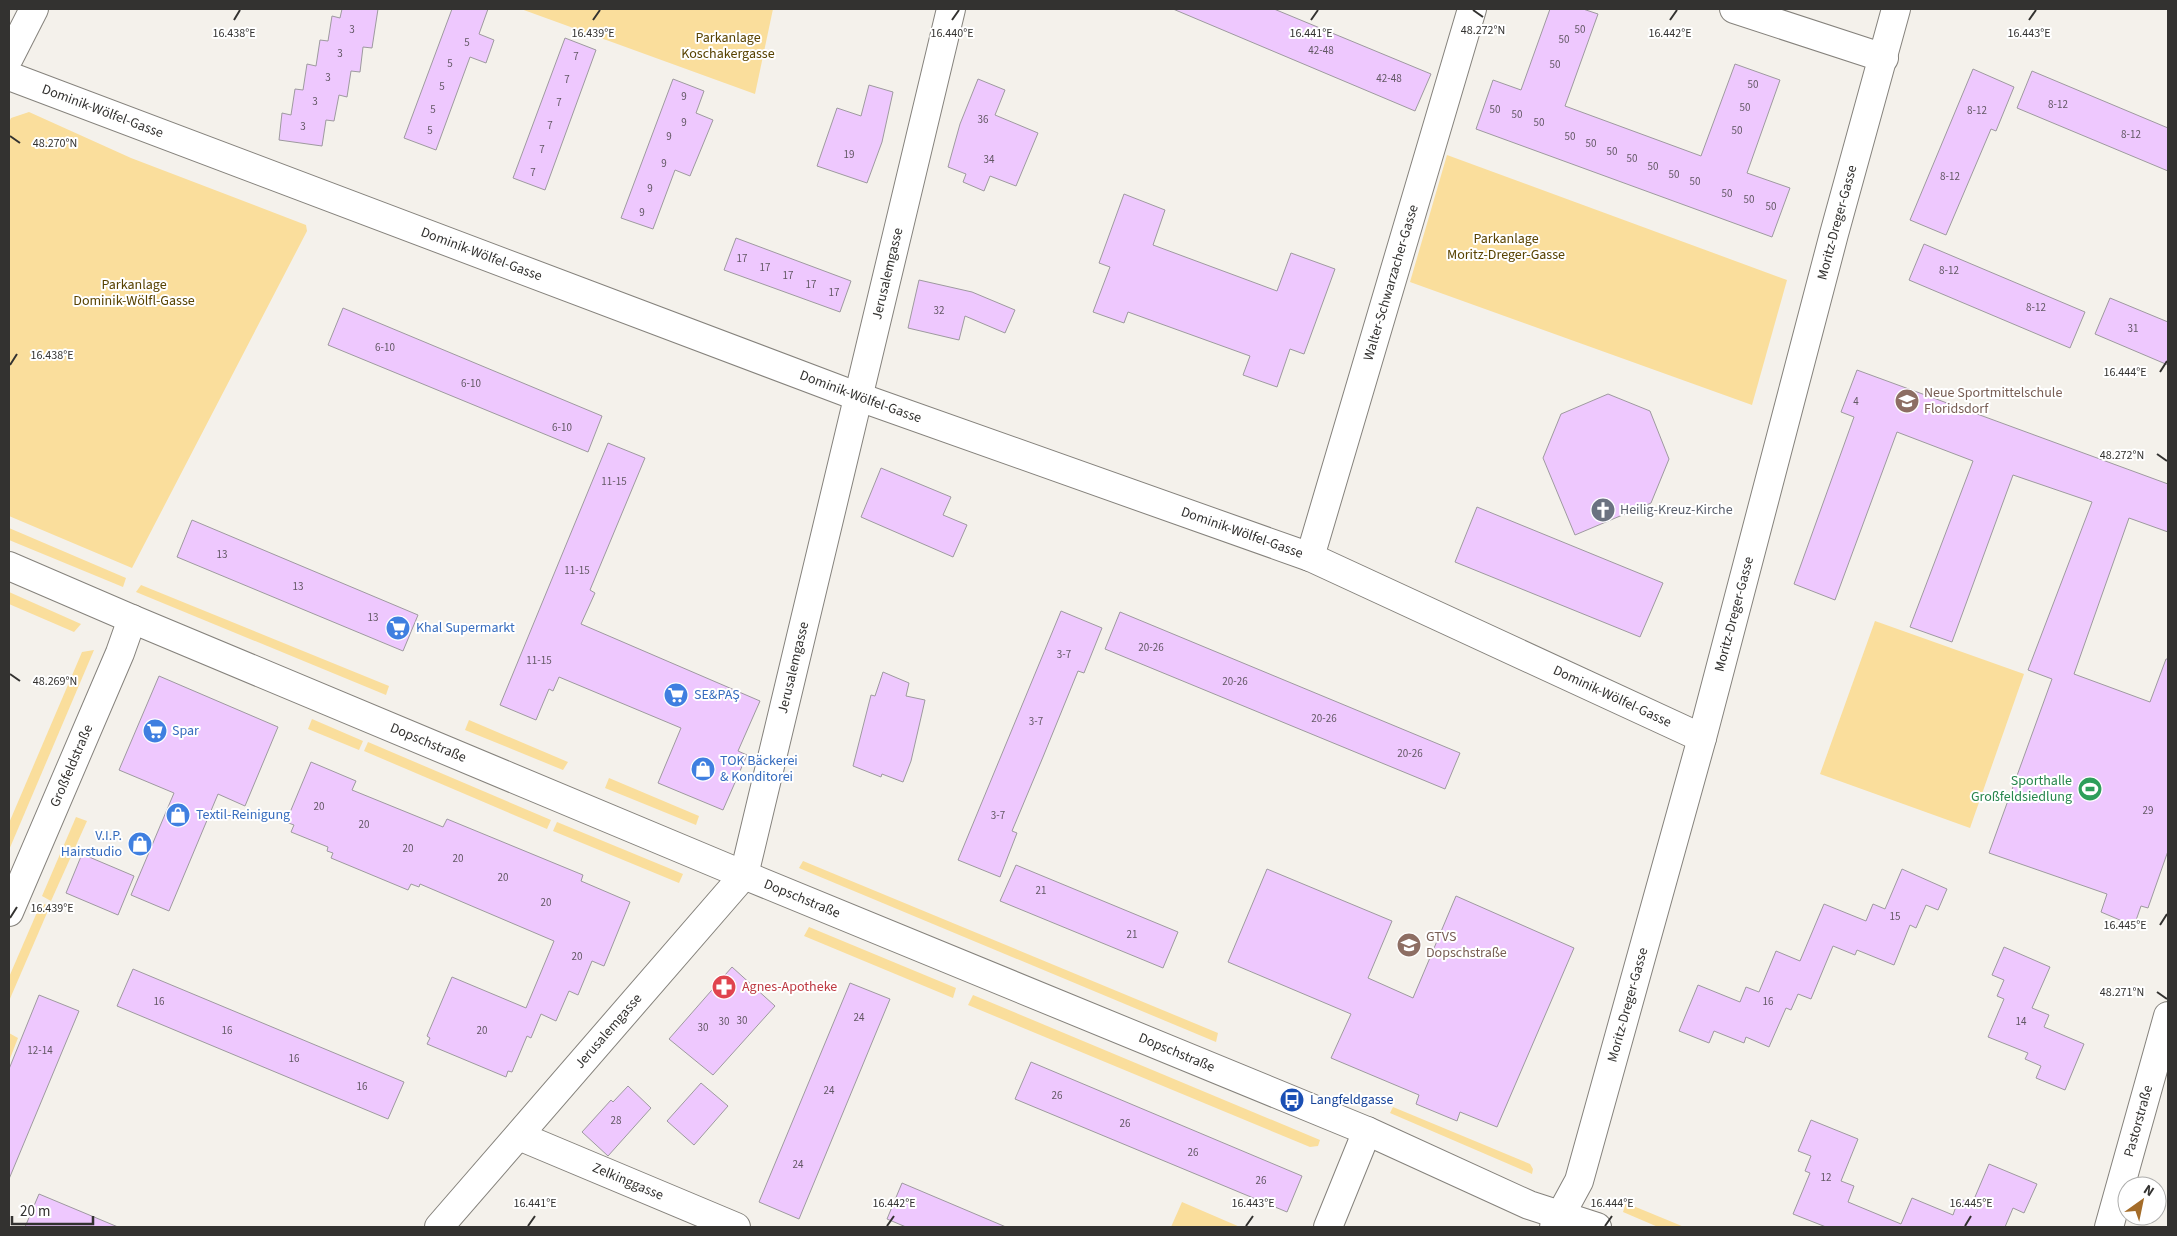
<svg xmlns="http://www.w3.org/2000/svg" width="2177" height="1236" font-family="'Source Sans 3',sans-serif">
<rect width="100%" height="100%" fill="#f4f1eb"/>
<g fill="#fade9c">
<path d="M 521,9 L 773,9 L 755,94 Z"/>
<path d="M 29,112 L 131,158 L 306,225 L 307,231 L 132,568 L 9,516 L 9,122 L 11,118 Z"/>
<path d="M 1447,155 L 1787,280 L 1752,405 L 1410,282 Z"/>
<path d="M 9,528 L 126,578 L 123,587 L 9,540 Z"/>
<path d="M 141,585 L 389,686 L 386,695 L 136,592 Z"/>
<path d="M 9,592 L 81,624 L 74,632 L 9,604 Z"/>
<path d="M 1875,621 L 2024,674 L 1970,828 L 1820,774 Z"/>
<path d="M 94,650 L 9,850 L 9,823 L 82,652 Z"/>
<path d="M 312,719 L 363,741 L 359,750 L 308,729 Z"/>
<path d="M 469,720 L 568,762 L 563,770 L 465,730 Z"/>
<path d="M 368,742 L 551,820 L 547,829 L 364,751 Z"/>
<path d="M 609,778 L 699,816 L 696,825 L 605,788 Z"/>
<path d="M 76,817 L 87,821 L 51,901 L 42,896 Z"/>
<path d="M 557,822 L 683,874 L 679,883 L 553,831 Z"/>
<path d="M 803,861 L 1218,1033 L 1216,1042 L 806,871 L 799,868 Z"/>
<path d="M 41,903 L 50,906 L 9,1001 L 9,977 Z"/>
<path d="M 809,927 L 956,988 L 953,998 L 804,936 Z"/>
<path d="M 973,995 L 1320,1140 L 1318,1146 L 1310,1147 L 968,1005 Z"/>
<path d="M 9,1033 L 18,1038 L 9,1061 Z"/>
<path d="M 1393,1107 L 1530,1164 L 1533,1169 L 1532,1174 L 1390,1113 Z"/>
<path d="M 1182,1202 L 1240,1227 L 1171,1227 Z"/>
<path d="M 1626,1203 L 1677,1224 L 1684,1227 L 1658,1227 L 1623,1212 Z"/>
</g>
<g fill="#eec8fe" stroke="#9e9a9f">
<path d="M 342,9 L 378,9 L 372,48 L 363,47 L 360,72 L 351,71 L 347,97 L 339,95 L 334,121 L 326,120 L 322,146 L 279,140 L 282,113 L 291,115 L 295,89 L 303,90 L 307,64 L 316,66 L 320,40 L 328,41 L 332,16 L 340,18 Z"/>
<path d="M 452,9 L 488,9 L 479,34 L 494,40 L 486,63 L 470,57 L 436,150 L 404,138 Z"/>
<path d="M 1173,9 L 1274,9 L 1431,74 L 1415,111 Z"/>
<path d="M 1550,9 L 1583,9 L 1598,14 L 1565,106 L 1701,156 L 1735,64 L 1780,80 L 1747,173 L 1790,188 L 1772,237 L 1476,129 L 1493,80 L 1521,90 Z"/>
<path d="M 565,38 L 596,50 L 545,190 L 513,178 Z"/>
<path d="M 1973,69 L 2014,87 L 1996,131 L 1991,129 L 1946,235 L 1910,220 Z"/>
<path d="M 2032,71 L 2168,128 L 2168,171 L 2017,108 Z"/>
<path d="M 673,79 L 704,91 L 696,113 L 713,120 L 690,176 L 675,170 L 653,229 L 621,218 Z"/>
<path d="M 978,79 L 1005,90 L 995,115 L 1038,133 L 1016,186 L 990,176 L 984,191 L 963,182 L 966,174 L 948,167 L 960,124 Z"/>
<path d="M 869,85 L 893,92 L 882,142 L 867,183 L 817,166 L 837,108 L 861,116 Z"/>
<path d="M 1124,194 L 1165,210 L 1153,245 L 1277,291 L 1291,253 L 1335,269 L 1304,354 L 1290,349 L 1277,387 L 1243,375 L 1250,356 L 1128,312 L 1124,323 L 1093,312 L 1110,267 L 1099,263 Z"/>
<path d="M 736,238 L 851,281 L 840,312 L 724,270 Z"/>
<path d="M 1924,244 L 2085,312 L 2070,348 L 1909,280 Z"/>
<path d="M 919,280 L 972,292 L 1015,310 L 1005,333 L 965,316 L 959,340 L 908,328 Z"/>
<path d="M 2110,298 L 2168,322 L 2168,365 L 2095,334 Z"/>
<path d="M 343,308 L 602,416 L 588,452 L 328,345 Z"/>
<path d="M 1857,370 L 2168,484 L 2168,532 L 2129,518 L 2074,674 L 2150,702 L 2166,659 L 2168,659 L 2168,851 L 2148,908 L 2141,906 L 2134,926 L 2101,912 L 2107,894 L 1989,853 L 2052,679 L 2028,670 L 2092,502 L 2013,475 L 1952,642 L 1910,627 L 1973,461 L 1897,432 L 1835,600 L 1794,584 L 1854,417 L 1841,412 Z"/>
<path d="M 1608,394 L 1650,411 L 1669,459 L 1651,503 L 1575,535 L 1543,458 L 1561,414 Z"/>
<path d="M 608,443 L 645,458 L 590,590 L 595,593 L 581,624 L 760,701 L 738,751 L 747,755 L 723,810 L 658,783 L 681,728 L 559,677 L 553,691 L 549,689 L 536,720 L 500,705 Z"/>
<path d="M 881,468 L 951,497 L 943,515 L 967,525 L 953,557 L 861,517 Z"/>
<path d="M 1477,507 L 1663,583 L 1640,637 L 1455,562 Z"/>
<path d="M 192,520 L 418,615 L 403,651 L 177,557 Z"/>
<path d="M 1061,611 L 1102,628 L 1084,673 L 1078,671 L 1043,757 L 1012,831 L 1017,833 L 1000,877 L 958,860 Z"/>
<path d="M 1120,612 L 1460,753 L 1445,789 L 1105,649 Z"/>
<path d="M 883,672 L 909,683 L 906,696 L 925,700 L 911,761 L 903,782 L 882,774 L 881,777 L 853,766 L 871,695 L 875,696 Z"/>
<path d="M 159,676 L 278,727 L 245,806 L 218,794 L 169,911 L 131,895 L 174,793 L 119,770 Z"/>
<path d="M 311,762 L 356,781 L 352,790 L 443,827 L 447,819 L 583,875 L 581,881 L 630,902 L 604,966 L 592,961 L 578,995 L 569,991 L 556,1021 L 541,1014 L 531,1038 L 527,1036 L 512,1072 L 508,1071 L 506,1077 L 427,1044 L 430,1038 L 427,1036 L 452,977 L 526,1008 L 554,941 L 420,884 L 419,887 L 411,884 L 408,890 L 331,858 L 333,853 L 327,851 L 328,847 L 291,832 L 294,825 L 286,822 Z"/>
<path d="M 82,854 L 134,876 L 118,915 L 66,893 Z"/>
<path d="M 1016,865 L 1178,932 L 1163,968 L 1000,901 Z"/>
<path d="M 1267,869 L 1392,921 L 1368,978 L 1413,998 L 1456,896 L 1574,948 L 1497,1127 L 1460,1112 L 1457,1121 L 1416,1104 L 1419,1095 L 1331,1058 L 1351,1014 L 1228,962 Z"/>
<path d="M 1902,869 L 1947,889 L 1938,910 L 1926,905 L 1916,928 L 1910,925 L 1894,965 L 1857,950 L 1855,955 L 1833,946 L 1811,999 L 1798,994 L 1791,1010 L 1786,1008 L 1769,1047 L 1746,1037 L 1744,1043 L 1714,1031 L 1709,1043 L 1679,1031 L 1698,985 L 1740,1002 L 1746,987 L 1759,992 L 1776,951 L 1800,961 L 1824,904 L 1866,921 L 1873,904 L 1885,909 Z"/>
<path d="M 2004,947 L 2050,967 L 2032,1008 L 2049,1015 L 2044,1027 L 2084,1044 L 2065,1090 L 2036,1078 L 2041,1066 L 2025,1059 L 2028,1053 L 1988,1037 L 2004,999 L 1997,996 L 2004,980 L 1992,975 Z"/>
<path d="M 732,967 L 775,1006 L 713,1075 L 669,1039 Z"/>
<path d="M 133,969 L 404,1082 L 388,1119 L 117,1006 Z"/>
<path d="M 850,983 L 890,999 L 799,1219 L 759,1202 Z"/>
<path d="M 39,995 L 79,1011 L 9,1179 L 9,1069 Z"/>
<path d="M 1031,1062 L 1302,1176 L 1287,1212 L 1015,1099 Z"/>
<path d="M 701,1083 L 728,1106 L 694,1145 L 667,1121 Z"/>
<path d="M 628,1086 L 651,1108 L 608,1156 L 582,1132 L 611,1100 L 613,1102 Z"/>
<path d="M 1811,1120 L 1858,1139 L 1841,1181 L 1854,1186 L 1848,1202 L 1901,1224 L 1912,1198 L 1953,1215 L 1959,1198 L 1972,1204 L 1989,1164 L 2037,1184 L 2024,1213 L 2013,1208 L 2005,1227 L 1826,1227 L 1793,1214 L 1810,1173 L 1805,1171 L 1811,1156 L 1798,1151 Z"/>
<path d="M 902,1183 L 1006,1227 L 906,1227 L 887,1219 Z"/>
<path d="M 39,1194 L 118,1227 L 25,1227 Z"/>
</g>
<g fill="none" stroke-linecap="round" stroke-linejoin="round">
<defs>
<g id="minor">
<path d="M 1734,9 L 1884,58"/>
<path d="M 9,58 L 34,9"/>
<path id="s1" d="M 9,76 L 859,397 L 1310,557 L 1702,738"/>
<path id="s2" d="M 1310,557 L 1472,9"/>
<path id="s3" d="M 9,566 L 132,619 L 744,875 L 1367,1131 L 1529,1205 L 1597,1227"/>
<path id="s4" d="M 9,912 L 120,653 L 132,619"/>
<path id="s5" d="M 519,1136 L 736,1227"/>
<path id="s6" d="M 439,1227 L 744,875 L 951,9"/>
<path d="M 1328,1227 L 1367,1131"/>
<path id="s7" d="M 1554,1227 L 1579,1181 L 1702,738 L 1834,234 L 1896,9"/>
<path id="s8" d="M 2109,1227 L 2168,1016"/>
</g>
</defs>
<use href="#minor" stroke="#85827c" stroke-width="30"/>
<use href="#minor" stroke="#fff" stroke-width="28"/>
</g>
<path fill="none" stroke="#333230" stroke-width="2" d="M 1473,10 L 1483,17M 234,20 L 240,10M 593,20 L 600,10M 952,20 L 959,10M 1311,20 L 1318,10M 1670,20 L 1677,10M 2029,20 L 2036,10M 10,136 L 20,143M 10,365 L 17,354M 2160,372 L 2167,361M 2157,454 L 2167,461M 10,674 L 20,681M 10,918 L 17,907M 2160,925 L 2167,914M 2157,992 L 2167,999M 528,1226 L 535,1216M 887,1226 L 894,1216M 1246,1226 L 1253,1216M 1605,1226 L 1612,1216M 1965,1226 L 1971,1216"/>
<defs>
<symbol id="school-disc" viewBox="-11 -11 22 22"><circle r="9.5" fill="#8d6e63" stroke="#fff"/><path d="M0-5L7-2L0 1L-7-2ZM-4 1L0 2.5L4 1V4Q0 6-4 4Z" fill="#fff"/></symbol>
<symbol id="church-disc" viewBox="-11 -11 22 22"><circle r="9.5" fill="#6b7280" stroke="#fff"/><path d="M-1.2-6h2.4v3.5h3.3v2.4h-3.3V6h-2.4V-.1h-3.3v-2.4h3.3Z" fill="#fff"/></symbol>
<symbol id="supermarket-disc" viewBox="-11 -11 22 22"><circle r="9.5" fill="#3f7fe0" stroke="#fff"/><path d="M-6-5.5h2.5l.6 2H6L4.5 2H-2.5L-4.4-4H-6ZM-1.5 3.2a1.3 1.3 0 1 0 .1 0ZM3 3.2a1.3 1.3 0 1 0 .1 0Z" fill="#fff"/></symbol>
<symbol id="shop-disc" viewBox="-11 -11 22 22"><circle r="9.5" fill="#3f7fe0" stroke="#fff"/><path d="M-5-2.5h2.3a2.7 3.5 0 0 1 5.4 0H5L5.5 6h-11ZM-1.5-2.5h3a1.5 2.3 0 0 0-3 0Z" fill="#fff"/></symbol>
<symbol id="stadium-disc" viewBox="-11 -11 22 22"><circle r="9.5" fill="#2e9e5b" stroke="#fff"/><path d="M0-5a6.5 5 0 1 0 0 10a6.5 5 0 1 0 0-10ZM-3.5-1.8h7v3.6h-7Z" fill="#fff"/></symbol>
<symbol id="pharmacy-disc" viewBox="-11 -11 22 22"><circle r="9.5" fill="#e0444e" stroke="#fff"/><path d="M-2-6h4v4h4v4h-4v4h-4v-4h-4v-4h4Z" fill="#fff"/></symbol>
<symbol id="bus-disc" viewBox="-11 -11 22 22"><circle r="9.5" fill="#1a4fb4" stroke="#fff"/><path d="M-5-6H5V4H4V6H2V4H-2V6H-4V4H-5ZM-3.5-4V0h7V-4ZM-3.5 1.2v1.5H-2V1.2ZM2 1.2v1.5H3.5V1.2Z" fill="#fff"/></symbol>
</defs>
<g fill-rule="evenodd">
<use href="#school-disc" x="1893" y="387" width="28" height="28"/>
<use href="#church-disc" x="1589" y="496" width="28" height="28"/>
<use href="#supermarket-disc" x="384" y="614" width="28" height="28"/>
<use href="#supermarket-disc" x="662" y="681" width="28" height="28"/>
<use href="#supermarket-disc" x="141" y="717" width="28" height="28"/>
<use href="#shop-disc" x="689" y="755" width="28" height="28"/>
<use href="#stadium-disc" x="2076" y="775" width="28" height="28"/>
<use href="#shop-disc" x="164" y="801" width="28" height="28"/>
<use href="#shop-disc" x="126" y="830" width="28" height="28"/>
<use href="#school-disc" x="1395" y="931" width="28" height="28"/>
<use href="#pharmacy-disc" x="710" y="973" width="28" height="28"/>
<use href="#bus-disc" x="1278" y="1086" width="28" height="28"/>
</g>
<g text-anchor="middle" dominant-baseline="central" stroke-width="4" stroke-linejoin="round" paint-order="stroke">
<g font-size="11" fill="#625864">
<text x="352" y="29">3</text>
<text x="1580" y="29">50</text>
<text x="1564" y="39">50</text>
<text x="467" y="42">5</text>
<text x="1321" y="50">42-48</text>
<text x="340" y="53">3</text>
<text x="576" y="56">7</text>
<text x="450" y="63">5</text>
<text x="1555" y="64">50</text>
<text x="328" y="77">3</text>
<text x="1389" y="78">42-48</text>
<text x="567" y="79">7</text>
<text x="1753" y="84">50</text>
<text x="442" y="86">5</text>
<text x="684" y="96">9</text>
<text x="315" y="101">3</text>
<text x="559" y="102">7</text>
<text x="2058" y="104">8-12</text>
<text x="1745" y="107">50</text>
<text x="433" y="109">5</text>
<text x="1495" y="109">50</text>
<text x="1977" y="110">8-12</text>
<text x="1517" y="114">50</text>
<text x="983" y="119">36</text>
<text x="684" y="122">9</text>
<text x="1539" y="122">50</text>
<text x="550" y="125">7</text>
<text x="303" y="126">3</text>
<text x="430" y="130">5</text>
<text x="1737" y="130">50</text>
<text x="2131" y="134">8-12</text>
<text x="669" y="136">9</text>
<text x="1570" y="136">50</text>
<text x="1591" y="143">50</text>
<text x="542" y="149">7</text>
<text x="1612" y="151">50</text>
<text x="849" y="154">19</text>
<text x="1632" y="158">50</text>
<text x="989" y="159">34</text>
<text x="664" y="163">9</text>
<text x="1653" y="166">50</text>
<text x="533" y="172">7</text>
<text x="1674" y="174">50</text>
<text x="1950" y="176">8-12</text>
<text x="1695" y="181">50</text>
<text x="650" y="188">9</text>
<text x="1727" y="193">50</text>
<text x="1749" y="199">50</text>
<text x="1771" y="206">50</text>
<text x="642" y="212">9</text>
<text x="742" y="258">17</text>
<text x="765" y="267">17</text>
<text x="1949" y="270">8-12</text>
<text x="788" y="275">17</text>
<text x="811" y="284">17</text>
<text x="834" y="292">17</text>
<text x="2036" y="307">8-12</text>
<text x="939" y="310">32</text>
<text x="2133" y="328">31</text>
<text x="385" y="347">6-10</text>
<text x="471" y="383">6-10</text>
<text x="1856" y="401">4</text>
<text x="562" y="427">6-10</text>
<text x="614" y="481">11-15</text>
<text x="222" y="554">13</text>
<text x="577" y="570">11-15</text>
<text x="298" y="586">13</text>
<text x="373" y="617">13</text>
<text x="1151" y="647">20-26</text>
<text x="1064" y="654">3-7</text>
<text x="539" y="660">11-15</text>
<text x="1235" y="681">20-26</text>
<text x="1324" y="718">20-26</text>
<text x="1036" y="721">3-7</text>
<text x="1410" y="753">20-26</text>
<text x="319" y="806">20</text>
<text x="2148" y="810">29</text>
<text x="998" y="815">3-7</text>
<text x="364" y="824">20</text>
<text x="408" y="848">20</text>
<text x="458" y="858">20</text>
<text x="503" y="877">20</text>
<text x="1041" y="890">21</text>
<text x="546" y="902">20</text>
<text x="1895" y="916">15</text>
<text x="1132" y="934">21</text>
<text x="577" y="956">20</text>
<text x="159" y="1001">16</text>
<text x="1768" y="1001">16</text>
<text x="859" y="1017">24</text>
<text x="742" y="1020">30</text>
<text x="724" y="1021">30</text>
<text x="2021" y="1021">14</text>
<text x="703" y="1027">30</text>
<text x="227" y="1030">16</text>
<text x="482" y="1030">20</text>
<text x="40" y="1050">12-14</text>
<text x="294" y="1058">16</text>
<text x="362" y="1086">16</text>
<text x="829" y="1090">24</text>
<text x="1057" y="1095">26</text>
<text x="616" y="1120">28</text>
<text x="1125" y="1123">26</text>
<text x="1193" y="1152">26</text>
<text x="798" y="1164">24</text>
<text x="1826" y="1177">12</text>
<text x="1261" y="1180">26</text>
</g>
<g font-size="14" fill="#584200" stroke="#fff">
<text x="728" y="38">Parkanlage<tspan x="728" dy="16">Koschakergasse</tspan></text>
<text x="1506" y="239">Parkanlage<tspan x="1506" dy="16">Moritz-Dreger-Gasse</tspan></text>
<text x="134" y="285">Parkanlage<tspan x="134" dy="16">Dominik-Wölfl-Gasse</tspan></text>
</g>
<g font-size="14" fill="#333230" stroke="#fff">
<text stroke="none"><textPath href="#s1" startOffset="100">Dominik-Wölfel-Gasse</textPath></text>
<text stroke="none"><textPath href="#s7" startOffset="1045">Moritz-Dreger-Gasse</textPath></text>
<text stroke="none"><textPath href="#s1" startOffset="505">Dominik-Wölfel-Gasse</textPath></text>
<text stroke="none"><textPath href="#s6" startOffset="1084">Jerusalemgasse</textPath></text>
<text stroke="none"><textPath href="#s2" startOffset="286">Walter-Schwarzacher-Gasse</textPath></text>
<text stroke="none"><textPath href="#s1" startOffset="910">Dominik-Wölfel-Gasse</textPath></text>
<text stroke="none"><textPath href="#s1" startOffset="1315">Dominik-Wölfel-Gasse</textPath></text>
<text stroke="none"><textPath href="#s7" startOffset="640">Moritz-Dreger-Gasse</textPath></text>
<text stroke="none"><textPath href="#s6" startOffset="679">Jerusalemgasse</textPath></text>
<text stroke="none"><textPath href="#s1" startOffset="1720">Dominik-Wölfel-Gasse</textPath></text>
<text stroke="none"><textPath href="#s3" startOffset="455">Dopschstraße</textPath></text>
<text stroke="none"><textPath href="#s4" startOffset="159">Großfeldstraße</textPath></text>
<text stroke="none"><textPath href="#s3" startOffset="860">Dopschstraße</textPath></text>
<text stroke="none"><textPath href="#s7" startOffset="235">Moritz-Dreger-Gasse</textPath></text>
<text stroke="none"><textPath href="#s6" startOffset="259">Jerusalemgasse</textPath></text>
<text stroke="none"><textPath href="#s3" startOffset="1265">Dopschstraße</textPath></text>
<text stroke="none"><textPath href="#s8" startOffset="110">Pastorstraße</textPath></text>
<text stroke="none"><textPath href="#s5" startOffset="118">Zelkinggasse</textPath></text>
</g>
<g font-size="14" fill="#785e54" stroke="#fff" text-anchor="start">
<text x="1924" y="393">Neue Sportmittelschule<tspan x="1924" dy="16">Floridsdorf</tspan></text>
<text x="1426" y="937">GTVS<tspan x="1426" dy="16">Dopschstraße</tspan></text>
</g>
<g font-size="14" fill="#5b616d" stroke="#fff" text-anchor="start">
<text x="1620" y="510">Heilig-Kreuz-Kirche</text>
</g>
<g font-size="14" fill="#366cbe" stroke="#fff" text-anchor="start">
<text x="416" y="628">Khal Supermarkt</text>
<text x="694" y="695">SE&amp;PAŞ</text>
<text x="172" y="731">Spar</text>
<text x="720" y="761">TOK Bäckerei<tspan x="720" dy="16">&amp; Konditorei</tspan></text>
<text x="196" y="815">Textil-Reinigung</text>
<text x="122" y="836" text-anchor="end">V.I.P.<tspan x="122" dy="16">Hairstudio</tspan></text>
</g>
<g font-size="14" fill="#27864d" stroke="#fff" text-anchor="end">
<text x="2072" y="781">Sporthalle<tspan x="2072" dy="16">Großfeldsiedlung</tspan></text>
</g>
<g font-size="14" fill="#be3a42" stroke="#fff" text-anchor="start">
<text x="742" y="987">Agnes-Apotheke</text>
</g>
<g font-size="14" fill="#164399" stroke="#fff" text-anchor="start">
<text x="1310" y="1100">Langfeldgasse</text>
</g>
</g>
<g font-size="12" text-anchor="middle" fill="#333230" stroke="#fff" stroke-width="4" stroke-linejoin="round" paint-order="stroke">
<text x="1483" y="34">48.272°N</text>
<text x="234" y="37">16.438°E</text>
<text x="593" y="37">16.439°E</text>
<text x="952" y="37">16.440°E</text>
<text x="1311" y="37">16.441°E</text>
<text x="1670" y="37">16.442°E</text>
<text x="2029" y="37">16.443°E</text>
<text x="55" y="147">48.270°N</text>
<text x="52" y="359">16.438°E</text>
<text x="2125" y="376">16.444°E</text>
<text x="2122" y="459">48.272°N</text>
<text x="55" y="685">48.269°N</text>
<text x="52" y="912">16.439°E</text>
<text x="2125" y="929">16.445°E</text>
<text x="2122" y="996">48.271°N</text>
<text x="535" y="1207">16.441°E</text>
<text x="894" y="1207">16.442°E</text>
<text x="1253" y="1207">16.443°E</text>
<text x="1612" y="1207">16.444°E</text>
<text x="1971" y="1207">16.445°E</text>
</g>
<rect width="2177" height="1236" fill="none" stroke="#333230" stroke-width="20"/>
<g transform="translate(2142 1201) rotate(33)"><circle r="24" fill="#ffffff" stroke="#adadac"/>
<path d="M0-4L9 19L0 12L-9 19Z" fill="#a46c29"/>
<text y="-8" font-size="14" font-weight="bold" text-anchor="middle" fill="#333230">N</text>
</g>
<path d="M12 1216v8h81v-8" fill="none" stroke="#333230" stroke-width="2.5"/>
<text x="20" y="1216" font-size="15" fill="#333230" stroke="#ffffff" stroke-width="4" paint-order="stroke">20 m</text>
</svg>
